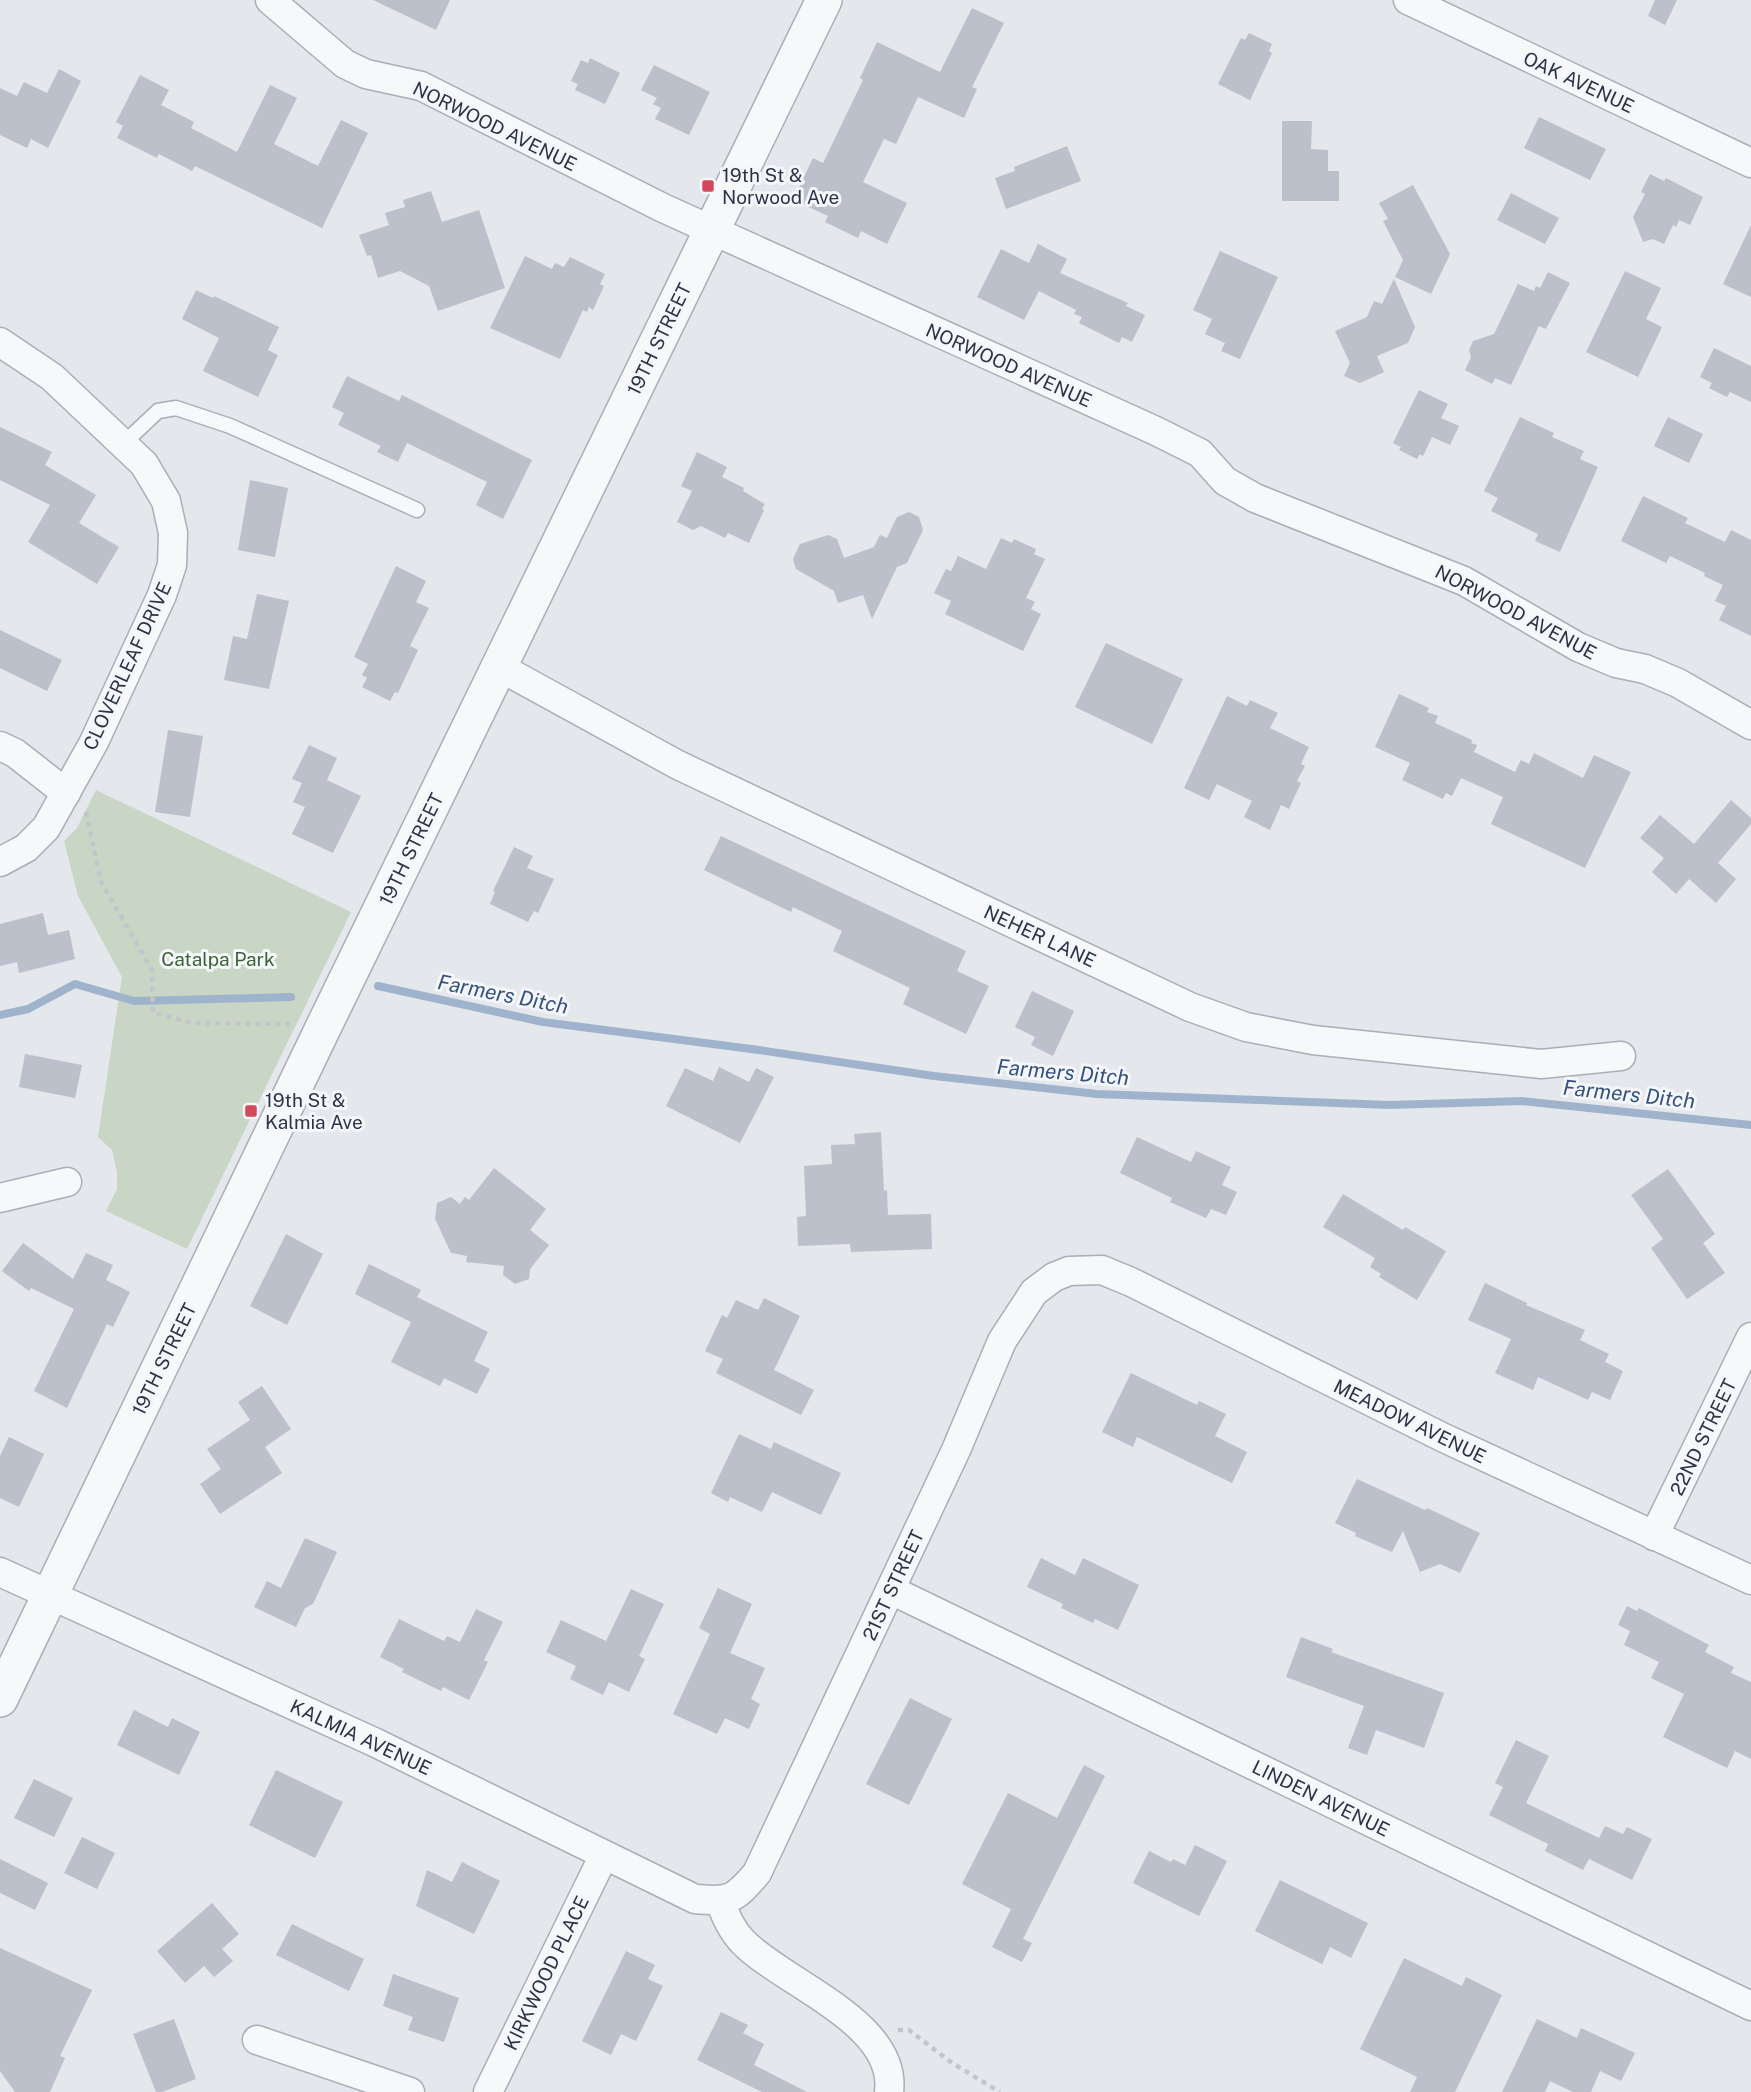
<svg xmlns="http://www.w3.org/2000/svg" width="1751" height="2092" font-family="'Public Sans',sans-serif">
<rect width="100%" height="100%" fill="#e4e7ec"/>
<path fill="#c9d6c5" d="M 96,790 L 351,912 L 187,1249 L 106,1211 L 117,1189 L 117,1172 L 112,1150 L 98,1137 L 122,977 L 78,896 L 64,841 L 77,828 Z"/>
<g fill="none" stroke-linecap="round" stroke-linejoin="round">
<g stroke="#9fb4cc" stroke-width="8">
<path d="M 378,986 L 543,1022 L 759,1050 L 934,1076 L 1097,1094 L 1390,1105 L 1522,1101 L 1751,1125"/>
<path d="M 0,1015 L 28,1009 L 75,984 L 134,1001 L 291,997"/>
</g>
</g>
<g fill="#bbc0ca">
<path d="M 373,0 L 450,0 L 436,30 Z"/>
<path d="M 1655,0 L 1677,0 L 1665,25 L 1648,16 Z"/>
<path d="M 972,8 L 1004,23 L 972,87 L 977,89 L 964,118 L 918,97 L 896,144 L 884,139 L 863,182 L 907,203 L 887,244 L 861,231 L 858,238 L 825,222 L 828,216 L 793,200 L 813,158 L 823,163 L 863,80 L 860,78 L 877,42 L 940,72 Z"/>
<path d="M 1249,33 L 1272,44 L 1269,51 L 1272,53 L 1250,100 L 1218,84 L 1241,38 L 1245,40 Z"/>
<path d="M 590,58 L 620,73 L 605,104 L 575,90 L 578,84 L 571,81 L 581,60 L 588,63 Z"/>
<path d="M 654,65 L 710,92 L 689,135 L 655,119 L 661,108 L 653,104 L 657,98 L 641,90 Z"/>
<path d="M 59,69 L 81,81 L 48,148 L 31,139 L 27,148 L 0,135 L 0,88 L 17,96 L 24,82 L 47,93 Z"/>
<path d="M 140,75 L 169,90 L 161,105 L 194,122 L 191,128 L 237,152 L 270,85 L 297,98 L 274,144 L 318,166 L 341,120 L 368,133 L 322,228 L 195,166 L 192,171 L 159,154 L 157,158 L 117,138 L 123,126 L 116,122 Z"/>
<path d="M 1539,117 L 1606,149 L 1590,180 L 1524,148 Z"/>
<path d="M 1282,121 L 1312,121 L 1311,149 L 1328,150 L 1328,171 L 1339,171 L 1339,201 L 1282,201 Z"/>
<path d="M 1067,146 L 1081,181 L 1006,209 L 995,178 L 1015,171 L 1014,167 Z"/>
<path d="M 1650,174 L 1664,181 L 1666,178 L 1703,197 L 1690,225 L 1679,220 L 1676,227 L 1673,225 L 1664,244 L 1653,239 L 1643,242 L 1633,217 L 1645,194 L 1641,192 Z"/>
<path d="M 1413,185 L 1450,254 L 1431,294 L 1395,277 L 1403,260 L 1383,221 L 1388,219 L 1379,203 Z"/>
<path d="M 431,191 L 442,222 L 479,210 L 505,288 L 438,311 L 429,286 L 400,271 L 378,278 L 371,255 L 367,256 L 359,235 L 389,225 L 385,213 L 405,207 L 403,200 Z"/>
<path d="M 1511,193 L 1559,218 L 1545,244 L 1497,220 Z"/>
<path d="M 1751,225 L 1751,297 L 1723,284 Z"/>
<path d="M 1038,244 L 1067,259 L 1060,273 L 1128,303 L 1126,306 L 1145,315 L 1132,342 L 1122,337 L 1119,343 L 1079,323 L 1082,317 L 1074,314 L 1076,310 L 1039,291 L 1024,320 L 977,297 L 1001,249 L 1029,263 Z"/>
<path d="M 1220,251 L 1278,277 L 1240,359 L 1221,351 L 1225,343 L 1205,334 L 1212,319 L 1193,310 Z"/>
<path d="M 525,256 L 552,269 L 555,263 L 564,267 L 570,257 L 605,274 L 600,284 L 604,286 L 593,310 L 589,307 L 587,312 L 583,310 L 560,359 L 490,328 Z"/>
<path d="M 1625,271 L 1661,288 L 1646,319 L 1662,327 L 1638,377 L 1586,352 Z"/>
<path d="M 1548,272 L 1570,283 L 1546,329 L 1539,326 L 1511,385 L 1495,378 L 1492,384 L 1465,370 L 1471,357 L 1469,350 L 1473,341 L 1494,334 L 1518,284 L 1534,291 L 1536,286 L 1540,288 Z"/>
<path d="M 1394,279 L 1415,327 L 1408,343 L 1377,356 L 1384,372 L 1360,383 L 1344,376 L 1350,363 L 1335,331 L 1367,317 L 1374,301 L 1382,304 Z"/>
<path d="M 196,290 L 213,298 L 214,296 L 279,327 L 268,350 L 278,355 L 258,397 L 203,371 L 219,338 L 182,319 Z"/>
<path d="M 1714,348 L 1751,366 L 1751,402 L 1730,392 L 1727,397 L 1709,388 L 1712,383 L 1700,377 Z"/>
<path d="M 347,376 L 399,401 L 402,395 L 532,460 L 503,519 L 476,505 L 487,482 L 407,443 L 398,462 L 377,452 L 381,446 L 338,425 L 344,413 L 332,407 Z"/>
<path d="M 1419,390 L 1448,404 L 1441,418 L 1459,426 L 1450,445 L 1432,437 L 1423,456 L 1420,454 L 1417,459 L 1399,450 L 1401,447 L 1393,443 Z"/>
<path d="M 1520,417 L 1554,433 L 1552,437 L 1584,451 L 1580,459 L 1598,467 L 1560,552 L 1535,541 L 1538,534 L 1491,511 L 1498,498 L 1484,491 Z"/>
<path d="M 1668,417 L 1703,434 L 1689,463 L 1654,446 Z"/>
<path d="M 0,427 L 52,452 L 45,465 L 96,495 L 79,523 L 119,547 L 97,584 L 28,542 L 50,505 L 0,480 Z"/>
<path d="M 697,452 L 727,467 L 722,477 L 744,488 L 743,491 L 765,504 L 762,509 L 764,510 L 749,543 L 728,533 L 725,538 L 701,526 L 693,530 L 677,522 L 692,491 L 681,486 Z"/>
<path d="M 250,480 L 288,488 L 275,557 L 238,550 Z"/>
<path d="M 1643,496 L 1688,518 L 1685,523 L 1725,542 L 1731,530 L 1751,540 L 1751,636 L 1719,620 L 1726,606 L 1715,601 L 1723,585 L 1704,576 L 1705,573 L 1670,556 L 1666,563 L 1621,541 Z"/>
<path d="M 909,512 L 919,517 L 923,530 L 907,563 L 897,567 L 872,619 L 863,595 L 838,603 L 834,591 L 796,569 L 793,559 L 800,544 L 828,535 L 837,539 L 844,558 L 874,547 L 880,535 L 887,538 L 897,517 Z"/>
<path d="M 1001,538 L 1012,543 L 1014,539 L 1036,549 L 1034,554 L 1045,559 L 1026,598 L 1035,602 L 1031,609 L 1041,614 L 1023,651 L 945,614 L 951,601 L 934,593 L 946,569 L 951,571 L 958,556 L 986,569 Z"/>
<path d="M 396,566 L 426,581 L 416,602 L 429,608 L 410,646 L 418,650 L 398,693 L 395,692 L 390,701 L 362,687 L 367,678 L 362,675 L 368,664 L 354,657 Z"/>
<path d="M 257,594 L 289,601 L 269,689 L 224,680 L 233,636 L 247,639 Z"/>
<path d="M 0,630 L 62,660 L 47,691 L 0,668 Z"/>
<path d="M 1106,643 L 1183,679 L 1152,744 L 1075,707 Z"/>
<path d="M 1399,694 L 1429,708 L 1427,712 L 1438,716 L 1435,723 L 1472,740 L 1471,743 L 1477,745 L 1474,752 L 1515,772 L 1521,760 L 1529,764 L 1534,753 L 1583,778 L 1594,755 L 1631,772 L 1585,868 L 1491,824 L 1503,797 L 1461,778 L 1452,796 L 1446,793 L 1443,799 L 1402,780 L 1410,763 L 1375,747 Z"/>
<path d="M 1227,696 L 1247,706 L 1250,700 L 1278,713 L 1270,728 L 1309,747 L 1301,764 L 1305,766 L 1297,781 L 1301,783 L 1289,809 L 1281,805 L 1270,830 L 1244,817 L 1252,801 L 1217,784 L 1209,800 L 1184,788 Z"/>
<path d="M 168,730 L 203,736 L 190,817 L 155,812 Z"/>
<path d="M 309,745 L 337,758 L 327,780 L 361,796 L 333,853 L 292,834 L 305,807 L 293,802 L 302,783 L 292,779 Z"/>
<path d="M 1731,800 L 1751,818 L 1751,824 L 1718,863 L 1736,879 L 1716,903 L 1689,879 L 1676,894 L 1652,872 L 1664,858 L 1640,838 L 1660,815 L 1694,844 Z"/>
<path d="M 721,836 L 966,951 L 957,971 L 989,986 L 966,1034 L 903,1004 L 910,988 L 833,951 L 842,931 L 793,907 L 791,912 L 704,870 Z"/>
<path d="M 514,847 L 533,856 L 527,868 L 554,879 L 538,913 L 534,911 L 528,922 L 490,904 L 495,892 L 493,891 Z"/>
<path d="M 43,913 L 48,935 L 69,930 L 75,959 L 19,973 L 17,962 L 0,966 L 0,924 Z"/>
<path d="M 1032,991 L 1074,1011 L 1053,1056 L 1031,1045 L 1035,1037 L 1015,1027 Z"/>
<path d="M 25,1054 L 82,1065 L 75,1098 L 19,1087 Z"/>
<path d="M 719,1067 L 749,1082 L 756,1068 L 774,1077 L 740,1143 L 666,1106 L 685,1068 L 713,1081 Z"/>
<path d="M 881,1132 L 884,1191 L 887,1190 L 888,1215 L 931,1214 L 932,1249 L 851,1252 L 850,1244 L 798,1246 L 797,1217 L 806,1216 L 804,1166 L 832,1164 L 831,1145 L 855,1144 L 854,1134 Z"/>
<path d="M 1137,1137 L 1191,1162 L 1196,1151 L 1231,1167 L 1222,1185 L 1237,1192 L 1226,1215 L 1211,1209 L 1206,1218 L 1170,1202 L 1172,1198 L 1120,1173 Z"/>
<path d="M 494,1168 L 546,1209 L 530,1230 L 549,1245 L 530,1269 L 529,1279 L 515,1284 L 503,1275 L 504,1266 L 466,1262 L 467,1256 L 451,1253 L 435,1219 L 437,1203 L 451,1197 L 460,1204 L 465,1197 L 469,1200 Z"/>
<path d="M 1668,1169 L 1715,1234 L 1703,1243 L 1725,1273 L 1687,1299 L 1651,1248 L 1663,1239 L 1631,1195 Z"/>
<path d="M 1343,1194 L 1403,1230 L 1405,1227 L 1446,1251 L 1417,1300 L 1379,1277 L 1381,1274 L 1370,1267 L 1375,1258 L 1323,1227 Z"/>
<path d="M 286,1234 L 323,1254 L 287,1325 L 250,1306 Z"/>
<path d="M 23,1243 L 73,1279 L 86,1253 L 113,1265 L 106,1280 L 130,1292 L 113,1327 L 107,1324 L 67,1408 L 34,1391 L 74,1309 L 31,1288 L 29,1291 L 2,1271 Z"/>
<path d="M 369,1264 L 421,1290 L 417,1297 L 488,1332 L 474,1361 L 490,1369 L 477,1394 L 444,1378 L 440,1386 L 391,1362 L 411,1322 L 355,1294 Z"/>
<path d="M 1485,1283 L 1527,1303 L 1526,1305 L 1585,1330 L 1580,1340 L 1609,1354 L 1605,1362 L 1623,1371 L 1610,1400 L 1592,1392 L 1588,1400 L 1538,1377 L 1533,1390 L 1495,1373 L 1511,1339 L 1468,1320 Z"/>
<path d="M 764,1298 L 800,1316 L 774,1370 L 814,1390 L 801,1415 L 716,1373 L 723,1359 L 705,1351 L 722,1315 L 727,1318 L 736,1300 L 758,1310 Z"/>
<path d="M 1131,1373 L 1197,1405 L 1199,1401 L 1226,1414 L 1215,1436 L 1247,1452 L 1232,1483 L 1137,1437 L 1133,1447 L 1102,1432 Z"/>
<path d="M 262,1386 L 291,1429 L 265,1447 L 282,1473 L 220,1514 L 200,1484 L 221,1469 L 207,1449 L 250,1420 L 238,1402 Z"/>
<path d="M 739,1434 L 771,1449 L 774,1442 L 841,1473 L 821,1515 L 772,1492 L 762,1512 L 730,1497 L 728,1502 L 711,1493 Z"/>
<path d="M 9,1437 L 44,1454 L 19,1507 L 0,1498 L 0,1456 Z"/>
<path d="M 1357,1479 L 1425,1510 L 1427,1508 L 1480,1533 L 1460,1573 L 1440,1564 L 1420,1572 L 1403,1531 L 1392,1552 L 1355,1536 L 1356,1533 L 1335,1523 Z"/>
<path d="M 305,1538 L 337,1552 L 313,1604 L 305,1608 L 296,1627 L 254,1607 L 267,1581 L 281,1588 Z"/>
<path d="M 1041,1558 L 1075,1575 L 1083,1558 L 1139,1585 L 1118,1630 L 1095,1619 L 1093,1623 L 1061,1608 L 1063,1604 L 1027,1587 Z"/>
<path d="M 718,1588 L 752,1604 L 730,1653 L 765,1668 L 751,1699 L 760,1704 L 749,1729 L 725,1718 L 717,1734 L 673,1714 L 710,1634 L 699,1628 Z"/>
<path d="M 631,1589 L 664,1604 L 639,1656 L 645,1659 L 629,1692 L 609,1682 L 603,1695 L 570,1679 L 576,1666 L 546,1652 L 561,1620 L 606,1641 Z"/>
<path d="M 1627,1606 L 1637,1611 L 1639,1608 L 1709,1645 L 1705,1652 L 1734,1667 L 1731,1673 L 1751,1682 L 1751,1759 L 1735,1751 L 1727,1768 L 1663,1737 L 1684,1694 L 1651,1678 L 1659,1662 L 1624,1645 L 1630,1631 L 1618,1625 Z"/>
<path d="M 476,1609 L 503,1622 L 484,1660 L 488,1662 L 469,1700 L 443,1687 L 441,1691 L 402,1672 L 404,1669 L 380,1657 L 399,1619 L 444,1641 L 447,1636 L 460,1642 Z"/>
<path d="M 1301,1637 L 1333,1649 L 1331,1652 L 1444,1693 L 1424,1748 L 1376,1730 L 1367,1755 L 1348,1748 L 1364,1706 L 1286,1677 Z"/>
<path d="M 910,1698 L 952,1719 L 909,1805 L 866,1784 Z"/>
<path d="M 134,1710 L 168,1727 L 172,1718 L 200,1732 L 179,1775 L 117,1745 Z"/>
<path d="M 1516,1740 L 1549,1756 L 1526,1803 L 1599,1838 L 1605,1826 L 1623,1834 L 1627,1827 L 1652,1839 L 1632,1880 L 1589,1859 L 1583,1870 L 1545,1851 L 1548,1844 L 1489,1815 L 1503,1787 L 1495,1783 Z"/>
<path d="M 1084,1765 L 1105,1776 L 1023,1939 L 1032,1943 L 1022,1962 L 992,1947 L 1011,1909 L 962,1884 L 1008,1793 L 1057,1818 Z"/>
<path d="M 276,1770 L 343,1802 L 315,1858 L 249,1825 Z"/>
<path d="M 34,1779 L 73,1798 L 54,1837 L 14,1818 Z"/>
<path d="M 82,1837 L 115,1853 L 97,1889 L 64,1873 Z"/>
<path d="M 1195,1845 L 1227,1861 L 1199,1916 L 1133,1883 L 1149,1851 L 1171,1862 L 1173,1859 L 1185,1865 Z"/>
<path d="M 0,1859 L 48,1883 L 35,1910 L 0,1893 Z"/>
<path d="M 462,1862 L 500,1881 L 474,1934 L 416,1906 L 427,1870 L 452,1882 Z"/>
<path d="M 1280,1880 L 1368,1923 L 1351,1958 L 1330,1947 L 1322,1964 L 1255,1931 Z"/>
<path d="M 212,1903 L 239,1934 L 222,1949 L 233,1961 L 214,1977 L 204,1966 L 185,1983 L 157,1951 Z"/>
<path d="M 292,1924 L 364,1959 L 349,1991 L 276,1955 Z"/>
<path d="M 0,1948 L 92,1990 L 60,2056 L 65,2058 L 50,2092 L 15,2092 L 0,2071 Z"/>
<path d="M 626,1951 L 655,1965 L 648,1979 L 663,1986 L 636,2041 L 621,2034 L 611,2055 L 582,2041 Z"/>
<path d="M 1404,1958 L 1462,1986 L 1466,1977 L 1502,1995 L 1455,2092 L 1410,2092 L 1417,2077 L 1360,2049 Z"/>
<path d="M 393,1974 L 459,1998 L 444,2042 L 408,2030 L 413,2017 L 383,2006 Z"/>
<path d="M 721,2012 L 748,2025 L 743,2033 L 764,2044 L 754,2065 L 807,2092 L 762,2092 L 697,2060 Z"/>
<path d="M 174,2019 L 196,2079 L 162,2092 L 156,2092 L 133,2034 Z"/>
<path d="M 1537,2019 L 1577,2038 L 1581,2028 L 1635,2053 L 1621,2081 L 1600,2071 L 1591,2092 L 1573,2092 L 1550,2081 L 1545,2092 L 1502,2092 Z"/>
</g>
<g fill="none" stroke-linecap="round" stroke-linejoin="round">
<defs>
<path id="service" d="M 123,444 L 158,411 L 176,408 L 230,426 L 417,510"/>
<g id="minor">
<path d="M 270,0 L 345,64 L 366,74 L 421,86 L 663,208 L 1156,431 L 1200,453 L 1225,481 L 1255,498 L 1464,581 L 1578,647 L 1616,663 L 1645,669 L 1678,683 L 1751,725"/>
<path d="M 1408,0 L 1751,163"/>
<path d="M 0,342 L 52,377 L 144,464 L 166,501 L 173,533 L 172,565 L 162,595 L 94,742 L 46,828 L 26,848 L 0,862"/>
<path d="M 501,668 L 678,765 L 1190,1007 L 1246,1027 L 1313,1040 L 1541,1064 L 1621,1056"/>
<path d="M 0,746 L 15,753 L 66,793"/>
<path d="M 0,1198 L 67,1182"/>
<path d="M 1654,1536 L 1751,1337"/>
<path d="M 0,1572 L 374,1742 L 695,1899 C 730,1902 734,1900 757,1873 L 956,1450 L 1002,1341 L 1034,1292 L 1054,1277 L 1069,1271 L 1102,1270 L 1131,1282 L 1444,1438 L 1751,1580"/>
<path d="M 891,1590 L 1751,2006"/>
<path d="M 720,1901 C 726,1917 732,1931 744,1943 C 785,1984 898,2023 889,2092"/>
<path d="M 257,2040 L 410,2092"/>
<path d="M 488,2092 L 604,1855"/>
</g>
<path id="tertiary" d="M 0,1699 L 322,1030 L 824,0"/>
</defs>
<use href="#service" stroke="#a9aeb7" stroke-width="17"/>
<use href="#minor" stroke="#a9aeb7" stroke-width="31"/>
<use href="#tertiary" stroke="#a9aeb7" stroke-width="38"/>
<g stroke="#c2c5cb" stroke-width="4.5" stroke-dasharray="5 5" stroke-linecap="butt">
<path d="M 86,812 L 101,882 L 152,970 L 153,1013 L 193,1023 L 293,1024"/>
<path d="M 898,2030 L 909,2030 L 952,2063 L 1000,2092"/>
</g>
<use href="#service" stroke="#f7f8fa" stroke-width="14"/>
<use href="#minor" stroke="#f7f8fa" stroke-width="28"/>
<use href="#tertiary" stroke="#f7f8fa" stroke-width="35"/>
</g>
<g fill="#d1495b" stroke="#f4f6f9" stroke-width="2.5">
<rect x="701" y="179" width="14" height="14" rx="3.5"/>
<rect x="244" y="1104" width="14" height="14" rx="3.5"/>
</g>
<g text-anchor="middle" dominant-baseline="central" stroke-width="6" stroke-linejoin="round" paint-order="stroke">
<g font-size="19" fill="#2b3445" stroke="#f4f6f9">
<text transform="translate(1579 82) rotate(25)">OAK AVENUE</text>
<text transform="translate(495 126) rotate(26)">NORWOOD AVENUE</text>
<text transform="translate(659 339) rotate(-64)">19TH STREET</text>
<text transform="translate(1009 365) rotate(24)">NORWOOD AVENUE</text>
<text transform="translate(1516 612) rotate(28)">NORWOOD AVENUE</text>
<text transform="translate(127 666) rotate(-65)">CLOVERLEAF DRIVE</text>
<text transform="translate(411 849) rotate(-64)">19TH STREET</text>
<text transform="translate(1040 936) rotate(25)">NEHER LANE</text>
<text transform="translate(164 1359) rotate(-64)">19TH STREET</text>
<text transform="translate(1410 1421) rotate(26)">MEADOW AVENUE</text>
<text transform="translate(1703 1437) rotate(-64)">22ND STREET</text>
<text transform="translate(893 1585) rotate(-65)">21ST STREET</text>
<text transform="translate(361 1737) rotate(25)">KALMIA AVENUE</text>
<text transform="translate(1321 1798) rotate(26)">LINDEN AVENUE</text>
<text transform="translate(546 1973) rotate(-64)">KIRKWOOD PLACE</text>
</g>
<g font-size="19" fill="#2b3445" stroke="#f4f6f9" text-anchor="start">
<text x="722" y="175">19th St &amp;<tspan x="722" dy="22">Norwood Ave</tspan></text>
<text x="265" y="1100">19th St &amp;<tspan x="265" dy="22">Kalmia Ave</tspan></text>
</g>
<g font-size="19" fill="#3f6138" stroke="#f4f6f9">
<text x="218" y="959">Catalpa Park</text>
</g>
<g font-size="21" font-style="italic" fill="#34527a" stroke="#f4f6f9">
<text transform="translate(503 994) rotate(11)">Farmers Ditch</text>
<text transform="translate(1063 1072) rotate(5)">Farmers Ditch</text>
<text transform="translate(1629 1094) rotate(6)">Farmers Ditch</text>
</g>
</g>
</svg>
